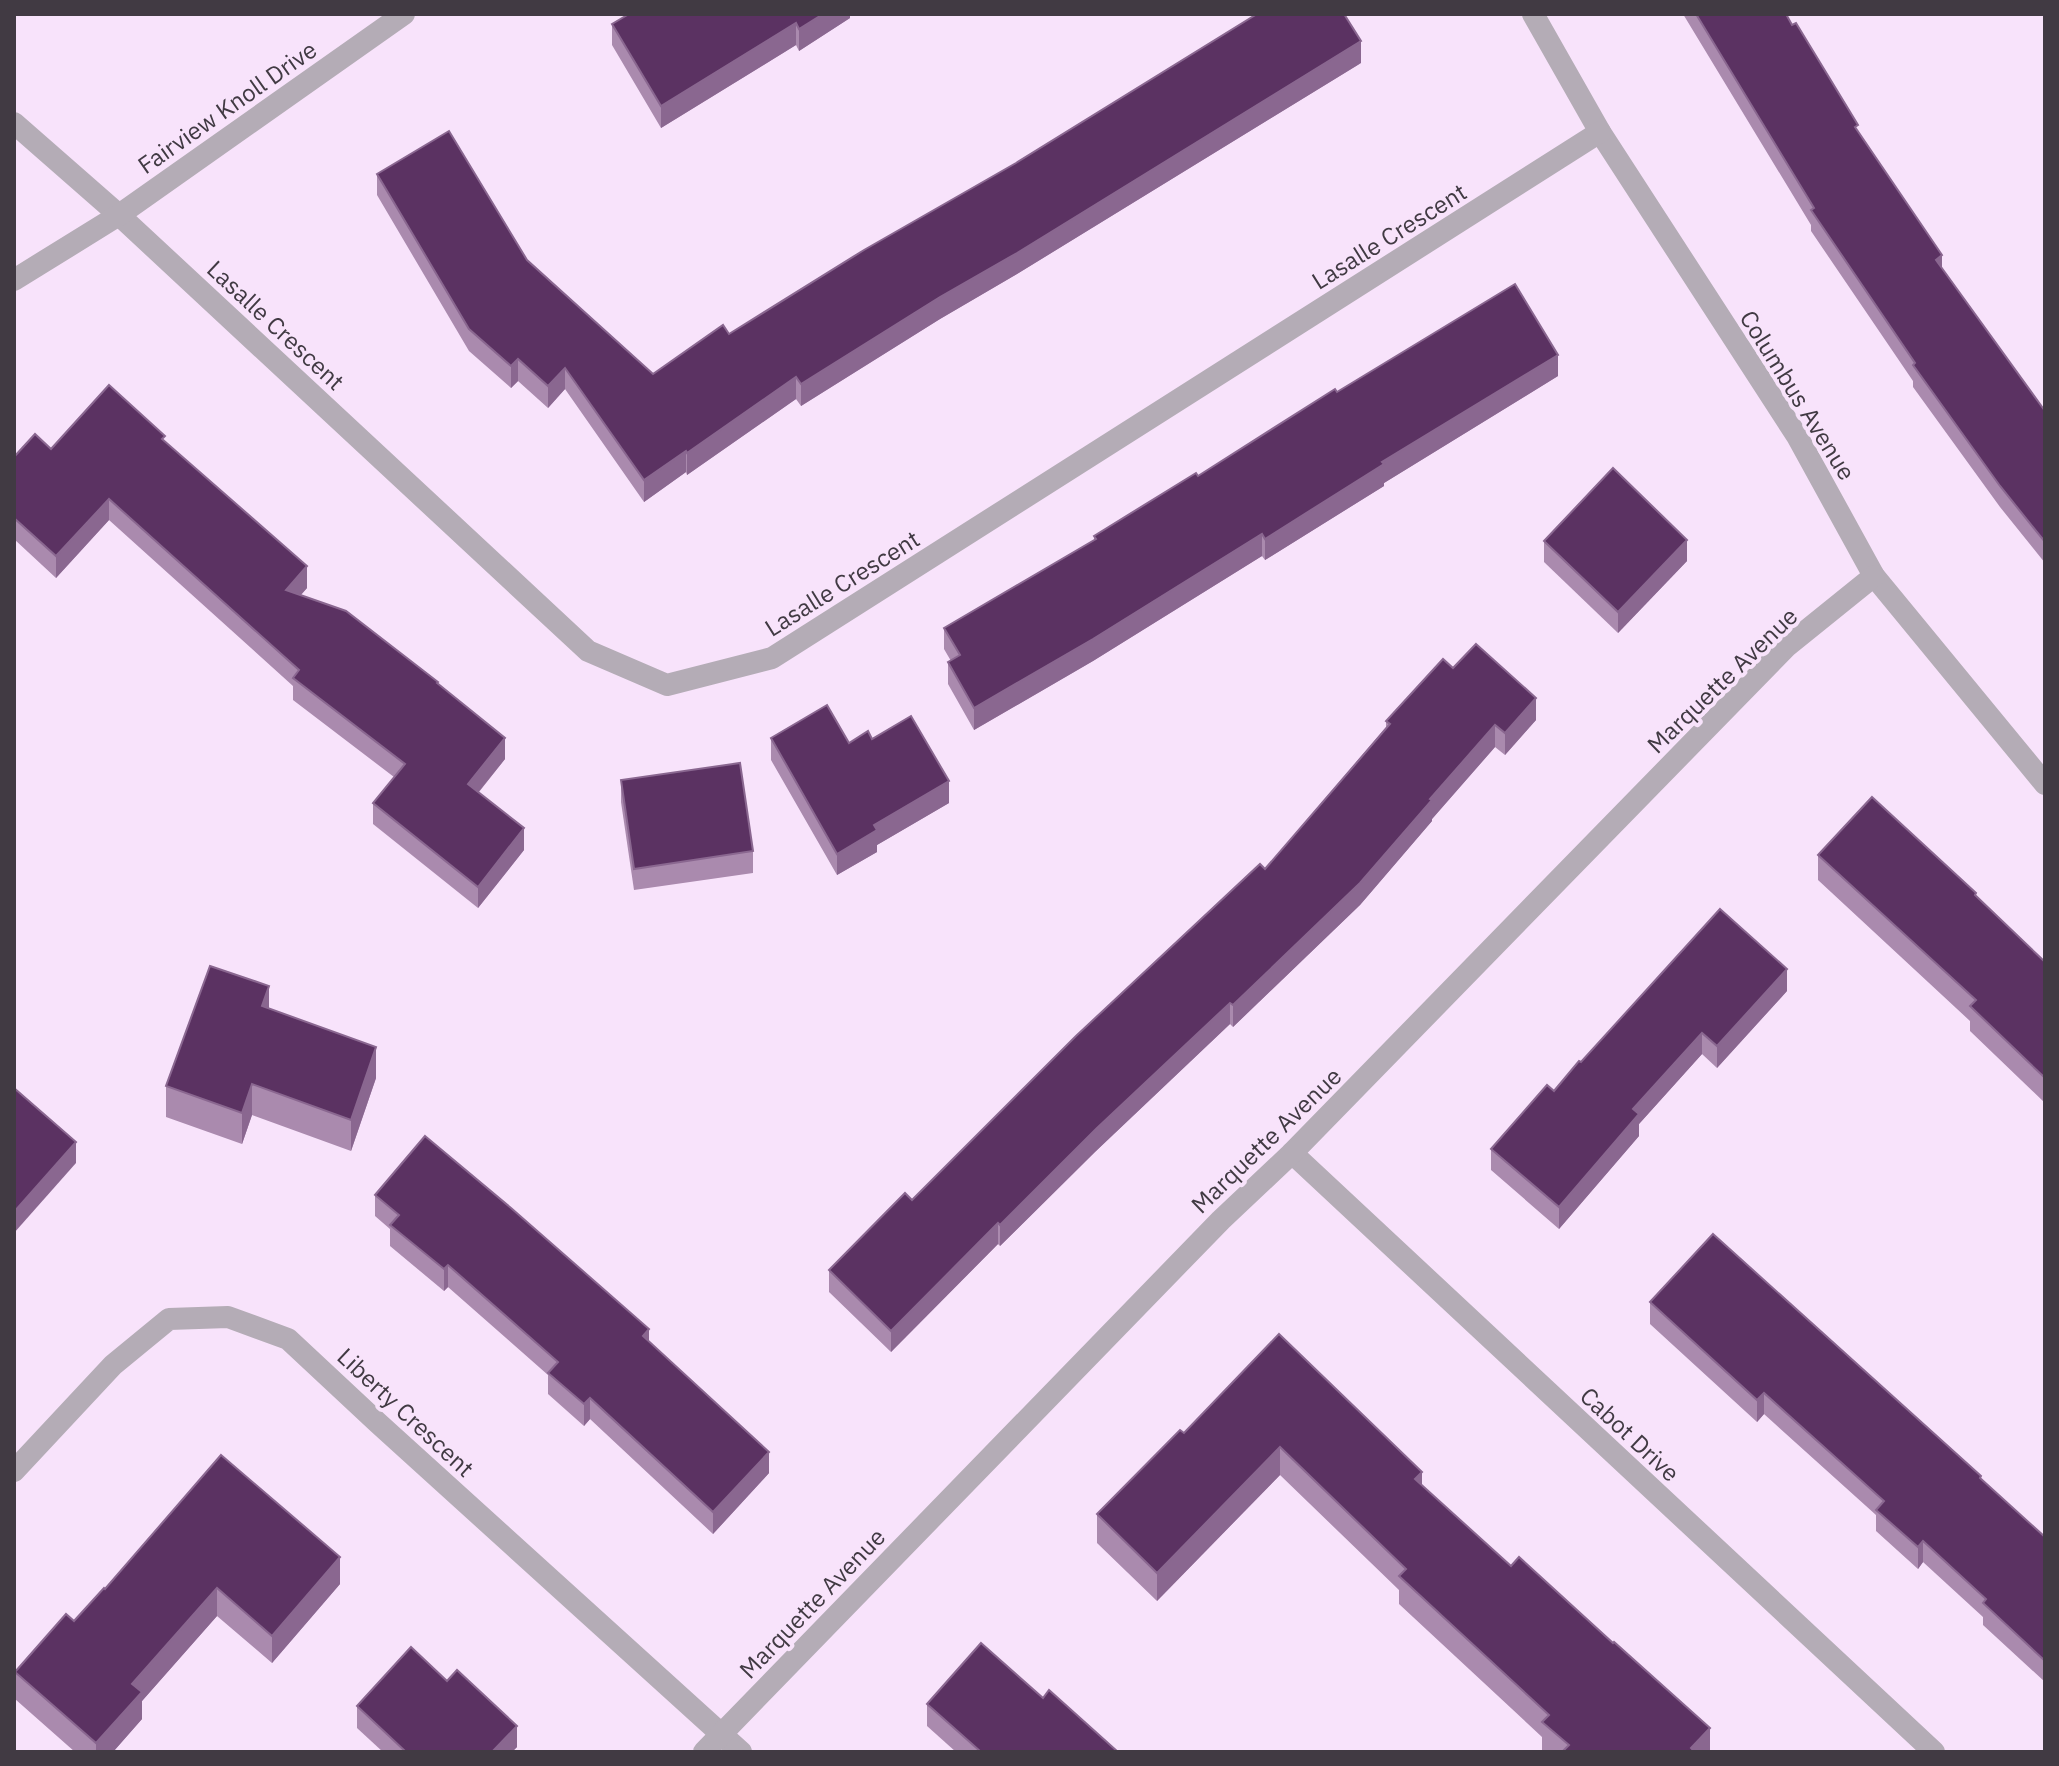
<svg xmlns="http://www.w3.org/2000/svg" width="2059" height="1766" font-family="'IBM Plex Sans',sans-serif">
<rect width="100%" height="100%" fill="#f8e3fb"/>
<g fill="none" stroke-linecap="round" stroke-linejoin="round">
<g stroke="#b4acb6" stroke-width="22">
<path d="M 1533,14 L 1600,132 L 1797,436 L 1874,576 L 2045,784"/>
<path d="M 14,123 L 119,215 L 588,651 L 667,685 L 772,658 L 1600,132"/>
<path d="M 14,280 L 119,215 L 404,14"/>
<path d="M 1292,1153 L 1934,1752"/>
<path d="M 14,1471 L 113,1365 L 169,1319 L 228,1317 L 288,1339 L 378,1423 L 741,1752"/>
<path d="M 704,1752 L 1221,1220 L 1292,1153 L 1786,647 L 1874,576"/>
</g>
</g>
<g fill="#aa8aae">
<path d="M 1683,14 L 1786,14 L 1942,269 L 2045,411 L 2045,563 L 2000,507 L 1913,387 L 1913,381 L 1811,231 L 1811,225 Z"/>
<path d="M 850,16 L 850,18 L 799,51 L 796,45 L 661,128 L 612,45 L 612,24 Z"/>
<path d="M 1361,63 L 1017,274 L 940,319 L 801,406 L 796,399 L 687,475 L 686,472 L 644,502 L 565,389 L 548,408 L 518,381 L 511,388 L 469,351 L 377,195 L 377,174 L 527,260 L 653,374 L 729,334 Z"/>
<path d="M 1558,376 L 1384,483 L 1384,486 L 1265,560 L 1262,556 L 1093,661 L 974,730 L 948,684 L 948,662 L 951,661 L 944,649 L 944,628 L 1094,540 L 1094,536 L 1198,476 L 1337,392 Z"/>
<path d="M 165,441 L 307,588 L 301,595 L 438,684 L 505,759 L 479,792 L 524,850 L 478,908 L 373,824 L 373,803 L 394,777 L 293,700 L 293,686 L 109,520 L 56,578 L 14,539 L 14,457 L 51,449 Z"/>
<path d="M 1544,541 L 1687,561 L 1618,633 L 1544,562 Z"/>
<path d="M 1453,668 L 1536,720 L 1505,755 L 1495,747 L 1432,819 L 1432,821 L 1360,905 L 1233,1027 L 1230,1024 L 1096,1151 L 1000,1246 L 998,1244 L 891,1352 L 829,1292 L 829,1270 L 912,1200 L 1265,869 L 1386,727 L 1386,721 Z"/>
<path d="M 771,738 L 849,743 L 872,739 L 949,803 L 877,845 L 877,852 L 837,875 L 771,760 Z"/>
<path d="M 621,780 L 753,851 L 753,873 L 634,890 L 621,802 Z"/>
<path d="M 1818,855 L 1976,896 L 2045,962 L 2045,1103 L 1970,1031 L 1970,1021 L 1818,880 Z"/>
<path d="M 1787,991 L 1717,1068 L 1702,1054 L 1639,1124 L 1639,1136 L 1559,1229 L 1491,1170 L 1491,1149 L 1554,1091 L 1581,1062 Z"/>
<path d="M 269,1008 L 376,1078 L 351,1151 L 252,1115 L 242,1144 L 166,1117 L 166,1086 Z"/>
<path d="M 375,1195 L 649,1341 L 769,1473 L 713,1534 L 590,1419 L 584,1426 L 548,1394 L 548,1375 L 448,1287 L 444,1291 L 390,1246 L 390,1229 L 375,1216 Z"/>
<path d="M 1650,1302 L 1981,1479 L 2045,1537 L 2045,1682 L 1983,1625 L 1983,1617 L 1923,1562 L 1918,1569 L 1876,1531 L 1876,1515 L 1764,1414 L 1757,1422 L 1650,1324 Z"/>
<path d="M 1279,1334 L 1422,1485 L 1710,1752 L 1545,1752 L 1542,1750 L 1542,1737 L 1399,1604 L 1399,1590 L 1280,1475 L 1157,1601 L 1097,1543 L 1097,1514 L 1184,1433 Z"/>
<path d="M 340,1584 L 272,1663 L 217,1616 L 142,1701 L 142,1719 L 113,1752 L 75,1752 L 15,1699 L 15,1672 L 74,1621 L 105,1589 Z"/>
<path d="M 447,1681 L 517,1747 L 512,1752 L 383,1752 L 357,1728 L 357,1706 Z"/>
<path d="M 1043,1698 L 1118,1752 L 956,1752 L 927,1726 L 927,1704 Z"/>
</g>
<g fill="#8a6790">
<path d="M 823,14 L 853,14 L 850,16 L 850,18 L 799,51 L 799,29 Z"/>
<path d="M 796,23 L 796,45 L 661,128 L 661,106 Z"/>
<path d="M 1361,41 L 1361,63 L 1017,274 L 940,319 L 801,406 L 801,384 L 940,297 Z"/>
<path d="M 1942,255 L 1942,277 L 1936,260 Z"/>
<path d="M 1558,355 L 1558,376 L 1384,483 L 1384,486 L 1265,560 L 1265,539 L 1382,462 Z"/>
<path d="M 518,359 L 518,381 L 511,388 L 511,366 Z"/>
<path d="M 565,368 L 565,389 L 548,408 L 548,386 Z"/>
<path d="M 796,377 L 796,399 L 687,475 L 687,453 Z"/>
<path d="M 686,451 L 686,472 L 644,502 L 644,480 Z"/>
<path d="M 109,499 L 109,520 L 56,578 L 56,556 Z"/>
<path d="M 1262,534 L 1262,556 L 1093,661 L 974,730 L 974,708 Z"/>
<path d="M 1687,540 L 1687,561 L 1618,633 L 1618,612 Z"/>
<path d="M 307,566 L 307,588 L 286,611 L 286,590 Z"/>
<path d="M 1536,698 L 1536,720 L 1505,755 L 1505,733 Z"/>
<path d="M 1495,725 L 1495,747 L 1432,819 L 1432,821 L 1360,905 L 1233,1027 L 1233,1005 L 1430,799 Z"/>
<path d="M 505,738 L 505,759 L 468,805 L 468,784 Z"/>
<path d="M 949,781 L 949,803 L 877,845 L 877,852 L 837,875 L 837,854 L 874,825 Z"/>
<path d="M 524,828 L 524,850 L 478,908 L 478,887 Z"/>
<path d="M 1787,969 L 1787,991 L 1717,1068 L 1717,1046 Z"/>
<path d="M 269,986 L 269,1018 L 262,1006 Z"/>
<path d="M 1230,1003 L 1230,1024 L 1096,1151 L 1000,1246 L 1000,1225 L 1096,1129 Z"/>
<path d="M 1702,1033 L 1702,1054 L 1639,1124 L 1639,1136 L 1559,1229 L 1559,1207 L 1633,1109 Z"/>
<path d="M 376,1047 L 376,1078 L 351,1151 L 351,1120 Z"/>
<path d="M 252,1084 L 252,1115 L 242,1144 L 242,1113 Z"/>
<path d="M 76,1142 L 76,1163 L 14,1233 L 14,1212 Z"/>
<path d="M 998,1223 L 998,1244 L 891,1352 L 891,1331 Z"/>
<path d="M 448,1265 L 448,1287 L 444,1291 L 444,1269 Z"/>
<path d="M 649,1329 L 649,1351 L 643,1336 Z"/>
<path d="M 1764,1393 L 1764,1414 L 1757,1422 L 1757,1400 Z"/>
<path d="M 590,1398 L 590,1419 L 584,1426 L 584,1404 Z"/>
<path d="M 1280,1447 L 1280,1475 L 1157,1601 L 1157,1573 Z"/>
<path d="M 769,1452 L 769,1473 L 713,1534 L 713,1512 Z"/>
<path d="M 1422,1472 L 1422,1500 L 1415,1479 Z"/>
<path d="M 1923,1541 L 1923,1562 L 1918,1569 L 1918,1547 Z"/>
<path d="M 340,1557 L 340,1584 L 272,1663 L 272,1636 Z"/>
<path d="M 217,1588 L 217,1616 L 142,1701 L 142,1719 L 113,1752 L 96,1752 L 96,1743 L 132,1684 Z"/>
<path d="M 517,1726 L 517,1747 L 512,1752 L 492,1752 Z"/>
<path d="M 1710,1728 L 1710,1752 L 1691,1752 L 1691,1748 Z"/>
</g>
<g fill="#5b3262" stroke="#8a6790" stroke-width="2">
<path d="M 629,14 L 823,14 L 799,29 L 796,23 L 661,106 L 612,24 Z"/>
<path d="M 1257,14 L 1344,14 L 1361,41 L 1017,253 L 940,297 L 801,384 L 796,377 L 687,453 L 686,451 L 644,480 L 565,368 L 548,386 L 518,359 L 511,366 L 469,329 L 377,174 L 449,131 L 527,260 L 653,374 L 723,325 L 729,334 L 864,250 L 1016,163 Z"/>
<path d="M 1696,14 L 1786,14 L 1792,25 L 1796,23 L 1858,125 L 1855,127 L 1942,255 L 1936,260 L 2045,411 L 2045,542 L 2000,486 L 1913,365 L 1915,363 L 1811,210 L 1814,208 Z"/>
<path d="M 1515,284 L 1558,355 L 1382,462 L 1384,464 L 1265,539 L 1262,534 L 1093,639 L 974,708 L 948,662 L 960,655 L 944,628 L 1096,539 L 1094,536 L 1196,473 L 1198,476 L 1335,389 L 1337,392 Z"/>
<path d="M 109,385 L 165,436 L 162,439 L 307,566 L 286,590 L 346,611 L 438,682 L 437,683 L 505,738 L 468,784 L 524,828 L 478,887 L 373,803 L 405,764 L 293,678 L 299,670 L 109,499 L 56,556 L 14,518 L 14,457 L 35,434 L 51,449 Z"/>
<path d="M 1613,468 L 1687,540 L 1618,612 L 1544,541 Z"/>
<path d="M 1476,644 L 1536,698 L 1505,733 L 1495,725 L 1430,799 L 1432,800 L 1360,883 L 1233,1005 L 1230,1003 L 1096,1129 L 1000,1225 L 998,1223 L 891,1331 L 829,1270 L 905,1193 L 912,1200 L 1076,1036 L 1260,864 L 1265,869 L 1390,724 L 1386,721 L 1443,659 L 1453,668 Z"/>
<path d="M 827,705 L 849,743 L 868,731 L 872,739 L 911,716 L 949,781 L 874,825 L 877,830 L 837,854 L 771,738 Z"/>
<path d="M 740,763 L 753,851 L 634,869 L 621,780 Z"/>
<path d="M 1872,797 L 1976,893 L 1975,895 L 2045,962 L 2045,1078 L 1970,1006 L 1976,1000 L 1818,855 Z"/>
<path d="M 1720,909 L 1787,969 L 1717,1046 L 1702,1033 L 1633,1109 L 1639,1114 L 1559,1207 L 1491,1149 L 1547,1085 L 1554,1091 L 1579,1061 L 1581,1062 Z"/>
<path d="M 210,966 L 269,986 L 262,1006 L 376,1047 L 351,1120 L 252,1084 L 242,1113 L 166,1086 Z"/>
<path d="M 14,1088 L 76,1142 L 14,1212 Z"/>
<path d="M 425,1136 L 511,1208 L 649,1329 L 643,1336 L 769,1452 L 713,1512 L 590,1398 L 584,1404 L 548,1373 L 558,1362 L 448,1265 L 444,1269 L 390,1225 L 399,1215 L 375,1195 Z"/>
<path d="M 1713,1234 L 1981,1476 L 1980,1478 L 2045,1537 L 2045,1661 L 1983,1603 L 1986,1599 L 1923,1541 L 1918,1547 L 1876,1510 L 1884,1501 L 1764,1393 L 1757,1400 L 1650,1302 Z"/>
<path d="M 1279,1334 L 1422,1472 L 1415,1479 L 1511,1566 L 1519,1557 L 1613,1643 L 1614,1642 L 1710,1728 L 1691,1748 L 1695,1752 L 1562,1752 L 1569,1745 L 1542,1722 L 1549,1715 L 1399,1576 L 1406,1569 L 1280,1447 L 1157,1573 L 1097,1514 L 1180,1430 L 1184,1433 Z"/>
<path d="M 221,1455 L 340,1557 L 272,1636 L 217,1588 L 132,1684 L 142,1692 L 96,1743 L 15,1672 L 66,1614 L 74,1621 L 104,1588 L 105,1589 Z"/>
<path d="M 981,1643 L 1043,1698 L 1049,1690 L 1118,1752 L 981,1752 L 927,1704 Z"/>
<path d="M 411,1647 L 447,1681 L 457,1670 L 517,1726 L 492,1752 L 406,1752 L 357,1706 Z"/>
</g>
<g text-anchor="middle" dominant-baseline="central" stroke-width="8" stroke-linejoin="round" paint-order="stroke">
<g font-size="24" fill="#413a43" stroke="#f8e3fb">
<text transform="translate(227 107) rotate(-35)">Fairview Knoll Drive</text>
<text transform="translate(1389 236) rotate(-32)">Lasalle Crescent</text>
<text transform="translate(276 325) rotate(43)">Lasalle Crescent</text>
<text transform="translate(1798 395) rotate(58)">Columbus Avenue</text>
<text transform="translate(842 583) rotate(-32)">Lasalle Crescent</text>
<text transform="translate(1722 680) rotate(-44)">Marquette Avenue</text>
<text transform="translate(1266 1140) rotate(-44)">Marquette Avenue</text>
<text transform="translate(406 1412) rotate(43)">Liberty Crescent</text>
<text transform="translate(1630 1434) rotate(43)">Cabot Drive</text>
<text transform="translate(812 1603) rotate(-46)">Marquette Avenue</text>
</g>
</g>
<rect width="2059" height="1766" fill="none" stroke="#413a43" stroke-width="32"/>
</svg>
